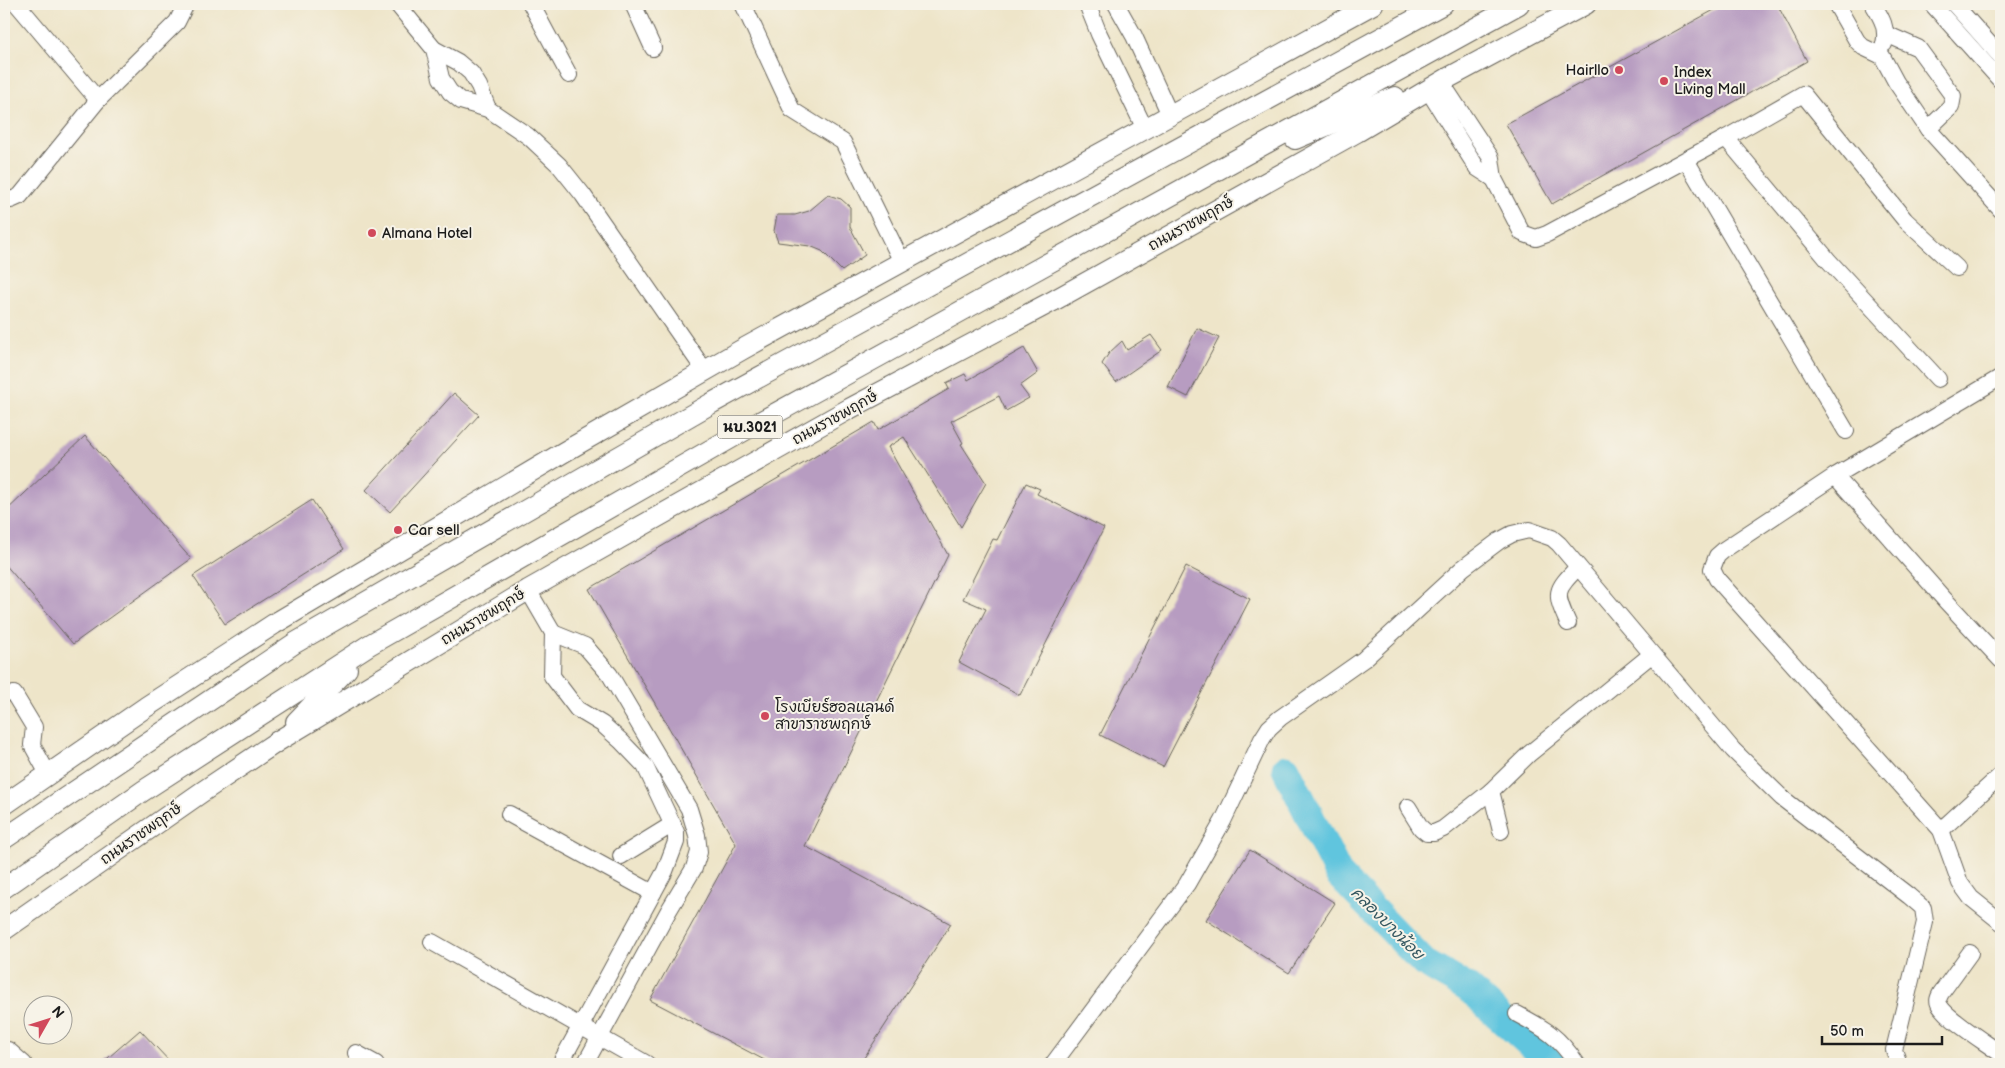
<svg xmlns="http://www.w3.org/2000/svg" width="2005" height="1068" font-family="'Balsamiq Sans','Playpen Sans Thai',sans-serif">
<rect width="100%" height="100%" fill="#f7f3e8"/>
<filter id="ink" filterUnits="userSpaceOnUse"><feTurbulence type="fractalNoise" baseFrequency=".02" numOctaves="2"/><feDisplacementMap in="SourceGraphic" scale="10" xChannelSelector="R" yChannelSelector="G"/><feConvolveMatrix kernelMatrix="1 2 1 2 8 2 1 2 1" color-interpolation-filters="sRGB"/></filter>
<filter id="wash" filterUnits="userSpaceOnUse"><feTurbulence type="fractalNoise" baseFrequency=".0096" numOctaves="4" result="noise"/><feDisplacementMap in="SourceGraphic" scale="20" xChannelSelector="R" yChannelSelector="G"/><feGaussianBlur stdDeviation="1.12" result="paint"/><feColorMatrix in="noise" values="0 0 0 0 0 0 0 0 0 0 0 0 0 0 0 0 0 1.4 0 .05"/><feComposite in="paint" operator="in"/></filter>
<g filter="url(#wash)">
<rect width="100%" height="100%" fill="#eee5c9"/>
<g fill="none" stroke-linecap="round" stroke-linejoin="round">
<path stroke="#60c5de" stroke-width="29" d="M 1286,769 L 1339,875 L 1424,963 L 1468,988 L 1552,1064"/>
</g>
<g id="blocks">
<g fill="#b79cc1">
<path d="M 1725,4 L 1777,4 L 1807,61 L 1552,204 L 1506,124 Z"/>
<path d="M 828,195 L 841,199 L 850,207 L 850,227 L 865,255 L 842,271 L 822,251 L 810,246 L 778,242 L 774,231 L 777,215 L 795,215 L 809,211 Z"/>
<path d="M 1197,328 L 1219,338 L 1188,397 L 1168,387 Z"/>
<path d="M 1151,335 L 1162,350 L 1116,382 L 1102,364 L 1109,353 L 1122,341 L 1127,350 Z"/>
<path d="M 1024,348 L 1038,373 L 1020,386 L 1029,398 L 1006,411 L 999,396 L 951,421 L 963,443 L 961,444 L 986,483 L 961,527 L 904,437 L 888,447 L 948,555 L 805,846 L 951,924 L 860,1064 L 772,1064 L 650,1000 L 736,844 L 589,589 L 874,422 L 878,430 L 949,389 L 946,383 L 965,374 L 968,380 Z"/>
<path d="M 454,393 L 479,415 L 390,512 L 366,490 Z"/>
<path d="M 85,436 L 191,559 L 73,644 L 4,563 L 4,513 Z"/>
<path d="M 1026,483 L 1040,489 L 1037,494 L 1104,528 L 1020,695 L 959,662 L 986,609 L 963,599 L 993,539 L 997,540 Z"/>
<path d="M 312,500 L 344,549 L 225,624 L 193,576 Z"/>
<path d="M 1186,566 L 1250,599 L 1163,767 L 1100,735 Z"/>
<path d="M 1250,850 L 1335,903 L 1289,973 L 1206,920 Z"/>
<path d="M 140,1030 L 172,1064 L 101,1064 Z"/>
</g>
</g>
</g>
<g filter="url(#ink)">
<use href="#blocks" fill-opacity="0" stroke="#666259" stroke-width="1"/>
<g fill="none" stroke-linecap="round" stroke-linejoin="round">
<defs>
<g id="minor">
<path d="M 17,4 L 98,100"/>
<path d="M 397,4 L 434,49 L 458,62 L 471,73 L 479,86 L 488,109"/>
<path d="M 531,4 L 569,75"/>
<path d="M 633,4 L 653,48"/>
<path d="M 743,4 L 792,110 L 843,142 L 902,262"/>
<path d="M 1087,4 L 1099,34 L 1145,129"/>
<path d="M 1116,4 L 1134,36 L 1170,115"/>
<path d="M 1836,4 L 1857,41 L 1863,47 L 1882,56 L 1896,82 L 1928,129 L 2001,210"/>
<path d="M 1873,4 C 1881,17 1888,28 1884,44"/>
<path d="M 1932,4 L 2001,81"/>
<path d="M 1954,4 L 2001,57"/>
<path d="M 1886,34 L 1918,48 L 1953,96 L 1951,107 L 1928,129"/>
<path d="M 434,49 L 441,78 L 450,92 L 461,101 L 488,109 L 528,136 L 559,165 L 583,195 L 705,371"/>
<path d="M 1428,90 L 1477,168 L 1494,179 L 1491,158 L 1441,82"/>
<path d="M 1726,138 L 1828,260 L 1938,379"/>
<path d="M 1686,160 L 1846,431"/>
<path d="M 1494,179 L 1522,233 L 1536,238 L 1547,234 L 1726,138 L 1803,94 L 1905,220 L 1957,268"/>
<path d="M 4,198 L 11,200 L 20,196 L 98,100 L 177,22 L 185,6 L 184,4"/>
<path d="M 2001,377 L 1835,476 L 1725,549 L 1717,556 L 1712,569 L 1717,579 L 1941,830 L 1960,883 L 1971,898 L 2001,922"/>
<path d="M 1835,476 L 1945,600 L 2001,660"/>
<path d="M 528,590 L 553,633 L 552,676 L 577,709 L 602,724 L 621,741 L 645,766 L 676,832 L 676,842 L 665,871 L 560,1064"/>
<path d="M 1568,623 C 1554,592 1555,591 1578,567"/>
<path d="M 553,633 L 585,646 L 610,675 L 689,809 L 697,835 L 699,852 L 694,868 L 669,910 L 585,1064"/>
<path d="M 14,694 L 34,727 L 32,745 L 48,774"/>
<path d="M 1408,807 L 1421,828 L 1427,833 L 1434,833 L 1443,829 L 1491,791"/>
<path d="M 509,814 L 653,893"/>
<path d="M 1941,830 L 2001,775"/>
<path d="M 1501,831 L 1491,791 L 1529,754 L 1651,655"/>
<path d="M 621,856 L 673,824"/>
<path d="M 432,942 L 647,1064"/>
<path d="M 1970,953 L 1941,993 C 1939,997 1937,1000 1939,1004 C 1944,1017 1988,1044 2001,1054"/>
<path d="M 1517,1014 C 1547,1030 1558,1036 1577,1064"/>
<path d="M 4,1050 L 8,1050 L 24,1064"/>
<path d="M 356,1053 L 376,1064"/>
<path d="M 1053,1064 L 1187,884 L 1223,821 L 1262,739 L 1269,728 L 1280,718 L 1364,659 L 1463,568 L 1499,541 L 1512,534 L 1529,530 L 1552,538 L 1559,544 L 1733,750 L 1782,798 L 1909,896 L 1923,908 L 1925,922 L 1894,1050 L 1899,1064"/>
</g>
<g id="major">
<path d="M 1295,139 L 1395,97"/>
<path d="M 296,722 L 347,669"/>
<path d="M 4,805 L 146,707 L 274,624 L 564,452 L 743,349 L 1373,4"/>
<path d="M 4,839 L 295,643 L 712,403 L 1443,4"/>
<path d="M 4,888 L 143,791 L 369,645 L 747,429 L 1519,4"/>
<path d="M 4,930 L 202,792 L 278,741 L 528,590 L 849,409 L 1053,301 L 1357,132 L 1448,78 L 1586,4"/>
</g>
</defs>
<use href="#minor" stroke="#666259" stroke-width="18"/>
<use href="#major" stroke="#666259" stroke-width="22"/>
<use href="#minor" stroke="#fff" stroke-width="16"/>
<use href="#major" stroke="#fff" stroke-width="20"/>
</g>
</g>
<g fill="#d1495b" stroke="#f7f3e8" stroke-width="2">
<circle cx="1619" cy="70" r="5"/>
<circle cx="1664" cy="81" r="5"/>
<circle cx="372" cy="233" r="5"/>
<circle cx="398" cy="530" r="5"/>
<circle cx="765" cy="716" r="5"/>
</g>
<g text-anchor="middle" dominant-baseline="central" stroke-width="4" stroke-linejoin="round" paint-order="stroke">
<rect fill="#f7f3e8" stroke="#5e5c59" stroke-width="1" x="717.5" y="415.5" width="65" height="23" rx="4"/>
<g font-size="14" font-weight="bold" fill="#1c1c1c">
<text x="750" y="427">นบ.3021</text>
</g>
<g font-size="15" fill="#1c1c1c" stroke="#f7f3e8" text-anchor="start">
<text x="1609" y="70" text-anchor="end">Hairllo</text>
<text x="1674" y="72">Index<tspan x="1674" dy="17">Living Mall</tspan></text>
<text x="382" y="233">Almana Hotel</text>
<text x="408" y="530">Car sell</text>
<text x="775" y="707">โรงเบียร์ฮอลแลนด์<tspan x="775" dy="17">สาขาราชพฤกษ์</tspan></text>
</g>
<g font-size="15" fill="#1c1c1c" stroke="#f7f3e8">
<text transform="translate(1191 224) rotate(-29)">ถนนราชพฤกษ์</text>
<text transform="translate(835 418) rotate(-29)">ถนนราชพฤกษ์</text>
<text transform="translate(483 617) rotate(-31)">ถนนราชพฤกษ์</text>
<text transform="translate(141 834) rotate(-35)">ถนนราชพฤกษ์</text>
</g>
<g font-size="16" font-style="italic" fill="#345760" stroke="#f7f3e8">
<text transform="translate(1387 924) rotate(45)">คลองบางน้อย</text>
</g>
</g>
<rect width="2005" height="1068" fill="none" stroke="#f7f3e8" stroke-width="20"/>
<g transform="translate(48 1020) rotate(51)"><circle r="24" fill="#f7f3e8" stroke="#9f9d96"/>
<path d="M0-4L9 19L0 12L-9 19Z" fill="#d1495b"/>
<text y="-8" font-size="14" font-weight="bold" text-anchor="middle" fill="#1c1c1c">N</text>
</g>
<path d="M1822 1036v8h120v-8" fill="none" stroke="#1c1c1c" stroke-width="2.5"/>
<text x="1830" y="1036" font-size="15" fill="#1c1c1c" stroke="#f7f3e8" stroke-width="4" paint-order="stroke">50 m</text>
</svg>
